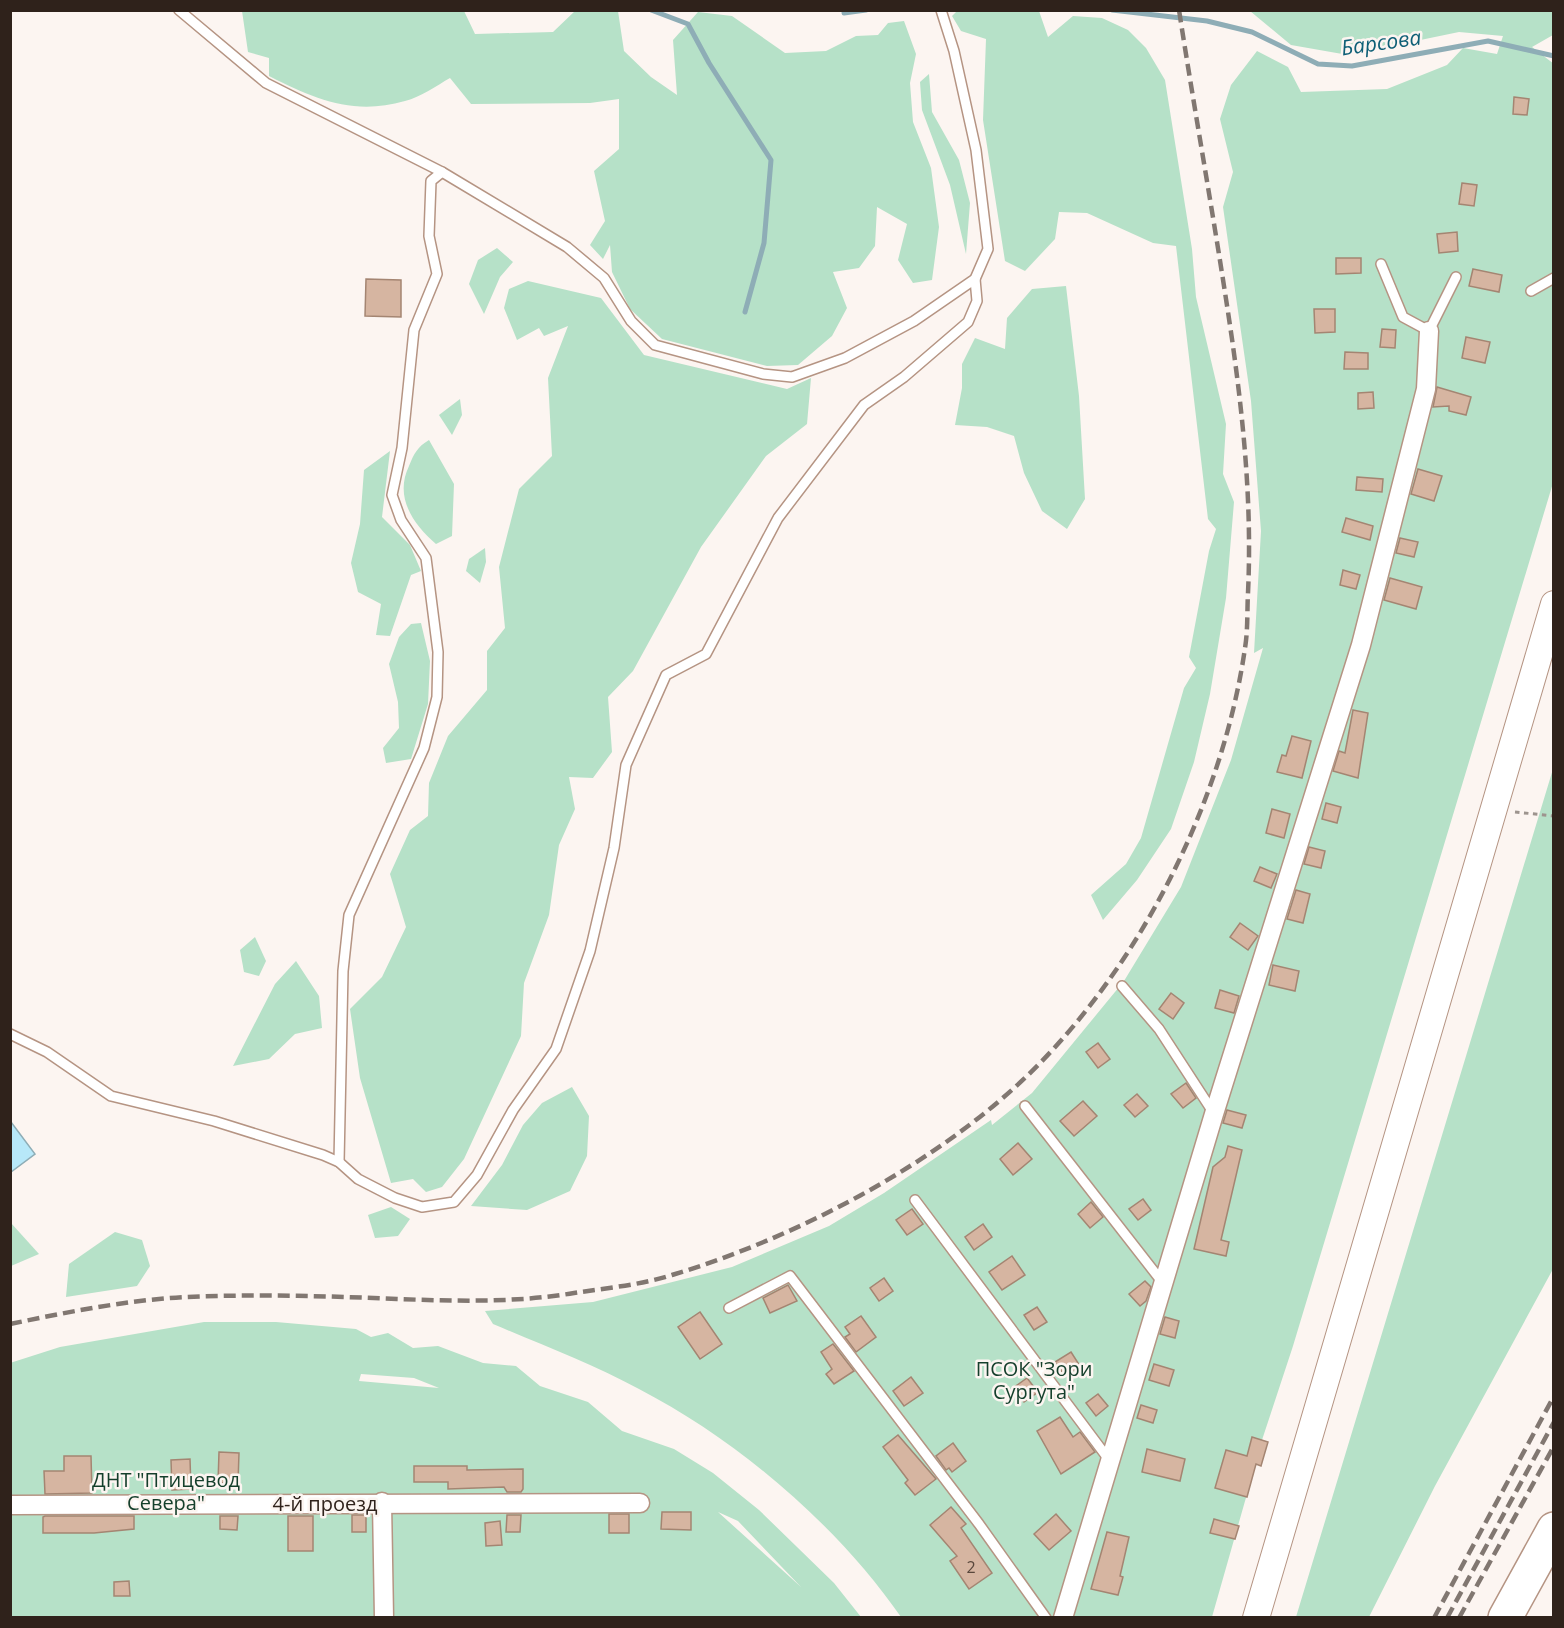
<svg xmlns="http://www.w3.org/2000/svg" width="1564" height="1628" font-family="'Open Sans',sans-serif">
<rect width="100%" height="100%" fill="#fcf5f1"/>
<g fill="#b6e1c8" fill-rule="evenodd">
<path d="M 242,11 L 464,11 L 475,34 L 553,32 L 575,11 L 618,11 L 624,51 L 651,77 L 677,95 L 673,40 L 698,12 L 732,16 L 785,53 L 826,51 L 856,36 L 878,35 L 888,23 L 904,21 L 916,54 L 910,83 L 913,122 L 931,168 L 939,227 L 932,280 L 913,283 L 898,260 L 907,224 L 877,207 L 875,246 L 859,268 L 833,272 L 847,308 L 832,336 L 798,365 L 767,366 L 662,339 L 630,309 L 612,272 L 610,245 L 603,259 L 590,245 L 605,221 L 594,171 L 619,149 L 619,99 L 590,103 L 471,104 L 450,78 C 436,86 421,97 405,101 C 353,116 315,99 269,76 L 269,58 L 248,52 Z"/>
<path d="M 957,11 L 1039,11 L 1048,37 L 1073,16 L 1102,18 L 1128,30 L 1146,48 L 1165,80 L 1192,249 L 1196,297 L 1226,424 L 1223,474 L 1234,502 L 1226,598 L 1210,694 L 1194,762 L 1171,829 L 1137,880 L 1103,920 L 1091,895 L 1126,864 L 1141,838 L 1184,688 L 1196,668 L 1189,657 L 1209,551 L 1216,529 L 1208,519 L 1176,246 L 1153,243 L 1087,213 L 1059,212 L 1055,239 L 1025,271 L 1005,261 L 983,120 L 986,39 L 961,31 L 952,16 Z"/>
<path d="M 1250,11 L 1553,11 L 1553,35 L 1532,47 L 1554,64 L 1553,483 L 1293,1346 L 1262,1440 L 1252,1438 L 1247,1455 L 1257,1459 L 1212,1617 L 901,1617 C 837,1525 739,1441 639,1389 C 592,1364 542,1345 493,1324 L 485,1311 L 593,1302 L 732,1267 L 829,1226 L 884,1193 L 991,1120 L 992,1125 L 1032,1093 L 1124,981 L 1181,887 L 1231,760 L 1263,648 L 1254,653 L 1261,531 L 1251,401 L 1223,207 L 1233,172 L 1220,119 L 1231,85 L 1257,51 L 1288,67 L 1301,92 L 1387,89 L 1447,65 L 1463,48 L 1497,54 L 1503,36 L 1459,32 L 1348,55 L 1291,45 Z"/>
<path d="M 929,74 L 932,112 L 959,160 L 970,203 L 966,254 L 950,185 L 922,110 L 920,82 Z"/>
<path d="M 497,248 L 513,262 L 500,277 L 484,314 L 469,284 L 478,260 Z"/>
<path d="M 528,281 L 601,298 L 644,355 L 787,389 L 811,378 L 807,424 L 766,456 L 701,547 L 633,671 L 608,697 L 612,752 L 593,778 L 569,777 L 575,809 L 559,845 L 549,915 L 524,983 L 521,1036 L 464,1159 L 442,1187 L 426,1192 L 413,1179 L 391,1183 L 360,1078 L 350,1009 L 382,977 L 406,927 L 390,874 L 410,830 L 428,816 L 429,783 L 448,736 L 487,690 L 487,651 L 505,628 L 499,567 L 519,489 L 552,456 L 548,378 L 568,326 L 544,336 L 539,328 L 517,340 L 504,308 L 509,289 Z"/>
<path d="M 1066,286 L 1079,396 L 1085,499 L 1067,529 L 1042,511 L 1024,473 L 1014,436 L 987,427 L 955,425 L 962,388 L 962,364 L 975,338 L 1005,349 L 1007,318 L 1032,289 Z"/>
<path d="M 460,399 L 462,415 L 452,435 L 439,415 Z"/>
<path d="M 429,440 L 454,484 L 452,536 L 436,544 C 413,524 394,497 409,466 C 414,454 417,447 429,440 Z"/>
<path d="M 390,451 L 382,517 L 410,545 L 421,571 L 411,575 L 390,636 L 376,635 L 381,604 L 358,592 L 351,563 L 360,524 L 364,470 Z"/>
<path d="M 485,548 L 486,562 L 480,583 L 466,571 L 469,559 Z"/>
<path d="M 421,623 L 430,661 L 428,704 L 411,759 L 386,763 L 383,748 L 399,728 L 398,702 L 389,664 L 399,637 L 411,624 Z"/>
<path d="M 1553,769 L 1553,1269 L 1435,1486 L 1369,1617 L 1296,1617 Z"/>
<path d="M 255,937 L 266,961 L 259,976 L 244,972 L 240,950 Z"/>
<path d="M 296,961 L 319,996 L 322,1028 L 295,1034 L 269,1059 L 233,1066 L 275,984 Z"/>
<path d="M 572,1087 L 589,1116 L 587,1156 L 570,1191 L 527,1210 L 471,1206 L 502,1165 L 523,1125 L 542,1103 Z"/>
<path d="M 391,1207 L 410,1219 L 398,1236 L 375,1238 L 368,1215 Z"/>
<path d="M 11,1223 L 39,1254 L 11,1266 L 10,1266 Z"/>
<path d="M 115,1232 L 142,1240 L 150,1266 L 137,1286 L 66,1297 L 69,1264 Z"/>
<path d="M 204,1322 L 276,1322 L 356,1329 L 371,1337 L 388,1333 L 413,1348 L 438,1346 L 483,1363 L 516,1366 L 540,1386 L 588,1402 L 622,1431 L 674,1449 L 713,1473 L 759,1510 L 834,1583 L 861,1617 L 11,1617 L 10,1363 L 60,1347 ZM 361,1374 L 414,1378 L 439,1388 L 359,1381 ZM 718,1512 L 738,1521 L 801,1587 Z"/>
</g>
<path fill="#b7e8f9" stroke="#8eadb6" stroke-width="1.5" d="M 11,1122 L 35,1154 L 11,1172 Z"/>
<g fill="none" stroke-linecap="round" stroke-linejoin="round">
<g stroke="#8eadb6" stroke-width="5">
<path d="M 651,10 L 688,24 L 709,63 L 771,160 L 764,243 L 745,312"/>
<path d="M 1112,10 L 1207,21 L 1252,32 L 1318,64 L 1352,66 L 1488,41 L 1554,56"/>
<path d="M 844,13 L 866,10"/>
</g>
</g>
<g fill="#d6b5a1" stroke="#a48572" stroke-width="1.5">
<path d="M 1514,97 L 1529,99 L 1527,115 L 1513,114 Z"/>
<path d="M 1462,183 L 1477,185 L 1474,206 L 1459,204 Z"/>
<path d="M 1457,232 L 1458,251 L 1439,253 L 1437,234 Z"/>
<path d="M 1336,258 L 1361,258 L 1361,273 L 1336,274 Z"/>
<path d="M 1473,269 L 1502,275 L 1499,292 L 1469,286 Z"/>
<path d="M 366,279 L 401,280 L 401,317 L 365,316 Z"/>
<path d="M 1314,309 L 1335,309 L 1335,332 L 1315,333 Z"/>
<path d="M 1382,329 L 1396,330 L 1395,348 L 1380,347 Z"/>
<path d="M 1466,337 L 1490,342 L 1485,363 L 1462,358 Z"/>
<path d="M 1345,352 L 1368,353 L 1368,369 L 1344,369 Z"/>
<path d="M 1437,387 L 1471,397 L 1466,415 L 1449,411 L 1449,406 L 1433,407 Z"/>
<path d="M 1373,392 L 1374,408 L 1358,409 L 1358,393 Z"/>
<path d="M 1418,469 L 1442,476 L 1434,501 L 1411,494 Z"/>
<path d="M 1357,477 L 1383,479 L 1382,492 L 1356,490 Z"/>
<path d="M 1346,518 L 1373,526 L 1370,540 L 1342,532 Z"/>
<path d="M 1400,538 L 1418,542 L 1414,557 L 1396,553 Z"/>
<path d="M 1343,570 L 1360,575 L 1356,589 L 1340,585 Z"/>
<path d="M 1390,578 L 1422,587 L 1416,609 L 1384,600 Z"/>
<path d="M 1353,710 L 1368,713 L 1358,778 L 1333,771 L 1339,751 L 1345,753 Z"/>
<path d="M 1292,736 L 1311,741 L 1302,778 L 1277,772 L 1282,755 L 1286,756 Z"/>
<path d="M 1326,803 L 1341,807 L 1337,823 L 1322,819 Z"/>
<path d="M 1272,809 L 1290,814 L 1284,838 L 1266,833 Z"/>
<path d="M 1309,847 L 1325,851 L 1321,868 L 1304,864 Z"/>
<path d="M 1260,867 L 1277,874 L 1271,888 L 1254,881 Z"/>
<path d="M 1296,890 L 1310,894 L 1303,923 L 1287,919 Z"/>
<path d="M 1240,923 L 1258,936 L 1248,950 L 1230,937 Z"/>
<path d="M 1273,965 L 1299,971 L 1295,991 L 1269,985 Z"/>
<path d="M 1220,990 L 1239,996 L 1234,1013 L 1215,1008 Z"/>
<path d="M 1171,993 L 1184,1003 L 1173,1019 L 1159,1009 Z"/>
<path d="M 1098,1043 L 1110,1059 L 1098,1068 L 1086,1052 Z"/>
<path d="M 1186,1083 L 1196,1098 L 1183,1108 L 1171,1094 Z"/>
<path d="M 1137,1094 L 1148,1106 L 1135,1117 L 1124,1105 Z"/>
<path d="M 1083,1101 L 1097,1116 L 1074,1136 L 1060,1121 Z"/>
<path d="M 1227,1110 L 1246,1115 L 1242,1128 L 1223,1123 Z"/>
<path d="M 1018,1143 L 1032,1159 L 1013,1175 L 1000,1159 Z"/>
<path d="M 1228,1146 L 1242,1150 L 1221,1240 L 1229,1242 L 1226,1256 L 1194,1249 L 1213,1167 L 1225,1157 Z"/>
<path d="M 1143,1199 L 1151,1210 L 1138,1220 L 1129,1209 Z"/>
<path d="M 1091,1202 L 1103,1217 L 1090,1228 L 1078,1214 Z"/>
<path d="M 912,1209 L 923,1224 L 907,1235 L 896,1220 Z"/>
<path d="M 983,1224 L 992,1237 L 974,1250 L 965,1237 Z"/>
<path d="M 1012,1256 L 1025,1275 L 1002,1290 L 989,1272 Z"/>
<path d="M 884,1278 L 893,1291 L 879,1301 L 870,1288 Z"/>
<path d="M 1145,1281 L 1151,1287 L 1146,1301 L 1140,1306 L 1129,1294 Z"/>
<path d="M 788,1285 L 797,1301 L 770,1313 L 763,1298 Z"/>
<path d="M 1037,1307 L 1047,1322 L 1034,1330 L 1024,1315 Z"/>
<path d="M 700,1312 L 722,1344 L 700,1359 L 678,1327 Z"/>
<path d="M 861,1316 L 876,1337 L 856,1352 L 845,1337 L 850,1334 L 845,1327 Z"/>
<path d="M 1165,1317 L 1179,1321 L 1175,1338 L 1160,1334 Z"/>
<path d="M 833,1344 L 854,1371 L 834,1384 L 826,1374 L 832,1369 L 821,1352 Z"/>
<path d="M 1071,1352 L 1080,1366 L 1065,1376 L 1055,1362 Z"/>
<path d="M 1154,1364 L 1174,1370 L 1169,1386 L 1149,1380 Z"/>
<path d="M 911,1377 L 923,1393 L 904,1406 L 893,1391 Z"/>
<path d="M 1027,1378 L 1038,1392 L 1024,1402 L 1013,1388 Z"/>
<path d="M 1098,1394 L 1108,1406 L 1096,1416 L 1086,1403 Z"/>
<path d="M 1141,1405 L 1157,1410 L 1153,1423 L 1137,1418 Z"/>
<path d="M 1060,1417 L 1073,1437 L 1080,1432 L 1095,1452 L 1061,1474 L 1037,1431 Z"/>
<path d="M 898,1435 L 936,1479 L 915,1495 L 905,1483 L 908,1480 L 883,1447 Z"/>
<path d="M 1252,1437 L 1268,1442 L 1261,1466 L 1256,1464 L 1247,1497 L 1215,1488 L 1226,1450 L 1247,1456 Z"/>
<path d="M 953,1443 L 966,1461 L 952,1472 L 949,1468 L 946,1470 L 936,1456 Z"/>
<path d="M 1147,1449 L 1185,1459 L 1180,1481 L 1142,1472 Z"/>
<path d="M 219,1452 L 239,1453 L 238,1483 L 218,1483 Z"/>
<path d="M 64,1456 L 91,1456 L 92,1493 L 45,1494 L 44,1471 L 64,1471 Z"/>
<path d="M 190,1459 L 191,1489 L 172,1490 L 171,1460 Z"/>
<path d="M 414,1466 L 467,1466 L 467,1470 L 523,1469 L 523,1489 L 521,1492 L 507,1492 L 504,1487 L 448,1489 L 448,1482 L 414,1482 Z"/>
<path d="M 951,1507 L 966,1524 L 961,1528 L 992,1573 L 969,1589 L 950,1561 L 957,1556 L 930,1525 Z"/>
<path d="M 662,1512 L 691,1512 L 691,1530 L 661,1529 Z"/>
<rect x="609" y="1514" width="20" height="19"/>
<path d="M 1056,1514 L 1071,1531 L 1049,1550 L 1034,1534 Z"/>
<rect x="352" y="1515" width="14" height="17"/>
<path d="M 507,1515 L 521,1515 L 520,1532 L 506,1532 Z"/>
<path d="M 45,1516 L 134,1516 L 134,1529 L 94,1533 L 43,1533 L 43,1517 Z"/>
<path d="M 220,1516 L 238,1516 L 237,1530 L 220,1529 Z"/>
<rect x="288" y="1516" width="25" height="35"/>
<path d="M 1214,1519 L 1239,1526 L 1235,1539 L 1210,1533 Z"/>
<path d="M 500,1521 L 502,1545 L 486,1546 L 485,1523 Z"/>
<path d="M 1107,1532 L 1129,1537 L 1120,1576 L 1123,1577 L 1118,1595 L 1091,1589 Z"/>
<path d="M 129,1581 L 130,1596 L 114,1596 L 114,1582 Z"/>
</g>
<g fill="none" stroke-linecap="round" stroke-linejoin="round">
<defs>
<g id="lane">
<path d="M 179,10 L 266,83 L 442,172 L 567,247 L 604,278 L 631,321 L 655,345 L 763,374 L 792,377 L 845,358 L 914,321 L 975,279 L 988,249 L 976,150 L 954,51 L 941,10"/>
<path d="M 1381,264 L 1403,317 L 1429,331 L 1456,277"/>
<path d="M 1531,291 L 1554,278"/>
<path d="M 1122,986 L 1159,1029 L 1213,1112"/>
<path d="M 10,1034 L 47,1052 L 111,1096 L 214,1121 L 323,1155 L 339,1162 L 358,1179 L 395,1198 L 422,1207 L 454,1202 L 477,1175 L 513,1110 L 556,1049 L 590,951 L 614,848 L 626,765 L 666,675 L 706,654 L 778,518 L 864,405 L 904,377 L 968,322 L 977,301 L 975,279"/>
<path d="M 1025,1106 L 1163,1283"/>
<path d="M 339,1162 L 343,971 L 349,915 L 424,748 L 437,697 L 438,652 L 426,558 L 401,520 L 392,495 L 402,448 L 414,330 L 437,274 L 429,236 L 431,181 L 442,172"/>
<path d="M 915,1200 L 1110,1461"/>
<path d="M 729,1308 L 790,1276 L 979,1524 L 1046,1618"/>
</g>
<g id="street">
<path d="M 382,1502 L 384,1618"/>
<path d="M 10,1505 L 640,1503"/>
<path d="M 1063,1618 L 1214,1114 L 1361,645 L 1426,389 L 1429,331"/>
</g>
<path id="secondary" d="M 1256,1618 L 1554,604"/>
<path id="highway" d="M 1505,1618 L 1554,1529"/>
</defs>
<use href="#lane" stroke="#b59483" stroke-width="12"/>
<use href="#street" stroke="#b59483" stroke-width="21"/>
<use href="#secondary" stroke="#b59483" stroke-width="28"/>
<use href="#highway" stroke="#b59483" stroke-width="36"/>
<path stroke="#9d948e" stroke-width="3" stroke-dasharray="4.5 4.5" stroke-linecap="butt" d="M 1515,812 L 1554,816"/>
<use href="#lane" stroke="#fff" stroke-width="9"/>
<use href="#street" stroke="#fff" stroke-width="18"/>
<use href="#secondary" stroke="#fff" stroke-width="26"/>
<use href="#highway" stroke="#fff" stroke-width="33"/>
<g stroke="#817771" stroke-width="4.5" stroke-dasharray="12 6" stroke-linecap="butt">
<path d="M 10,1324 C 68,1312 127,1300 186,1297 C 256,1294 327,1296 397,1299 C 455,1301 515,1303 574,1293 C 606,1288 641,1285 672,1275 C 795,1238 933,1166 1027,1076 C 1139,968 1223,802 1245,648 C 1248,630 1247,611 1248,593 C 1252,507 1244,424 1232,339 C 1216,229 1196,120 1179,10"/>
<path d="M 1434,1618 L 1554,1396"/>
<path d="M 1447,1618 L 1554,1422"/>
<path d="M 1459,1618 L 1554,1446"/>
</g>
</g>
<g text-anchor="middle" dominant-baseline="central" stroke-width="5" stroke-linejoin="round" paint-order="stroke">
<g font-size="16" fill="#59473c">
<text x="971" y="1567">2</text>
</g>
<g font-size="20" fill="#143f2b" stroke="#fcf5f1">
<text x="1034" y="1368">ПСОК "Зори<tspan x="1034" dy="23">Сургута"</tspan></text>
<text x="166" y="1479">ДНТ "Птицевод<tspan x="166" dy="23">Севера"</tspan></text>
</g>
<g font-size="20" fill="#2f221b" stroke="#fcf5f1">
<text x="325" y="1503">4-й проезд</text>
</g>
<g font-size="21" font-style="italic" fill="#0e5f76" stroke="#fcf5f1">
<text transform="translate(1381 42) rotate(-8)">Барсова</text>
</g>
</g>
<rect width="1564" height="1628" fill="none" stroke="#2f221b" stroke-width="24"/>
</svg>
